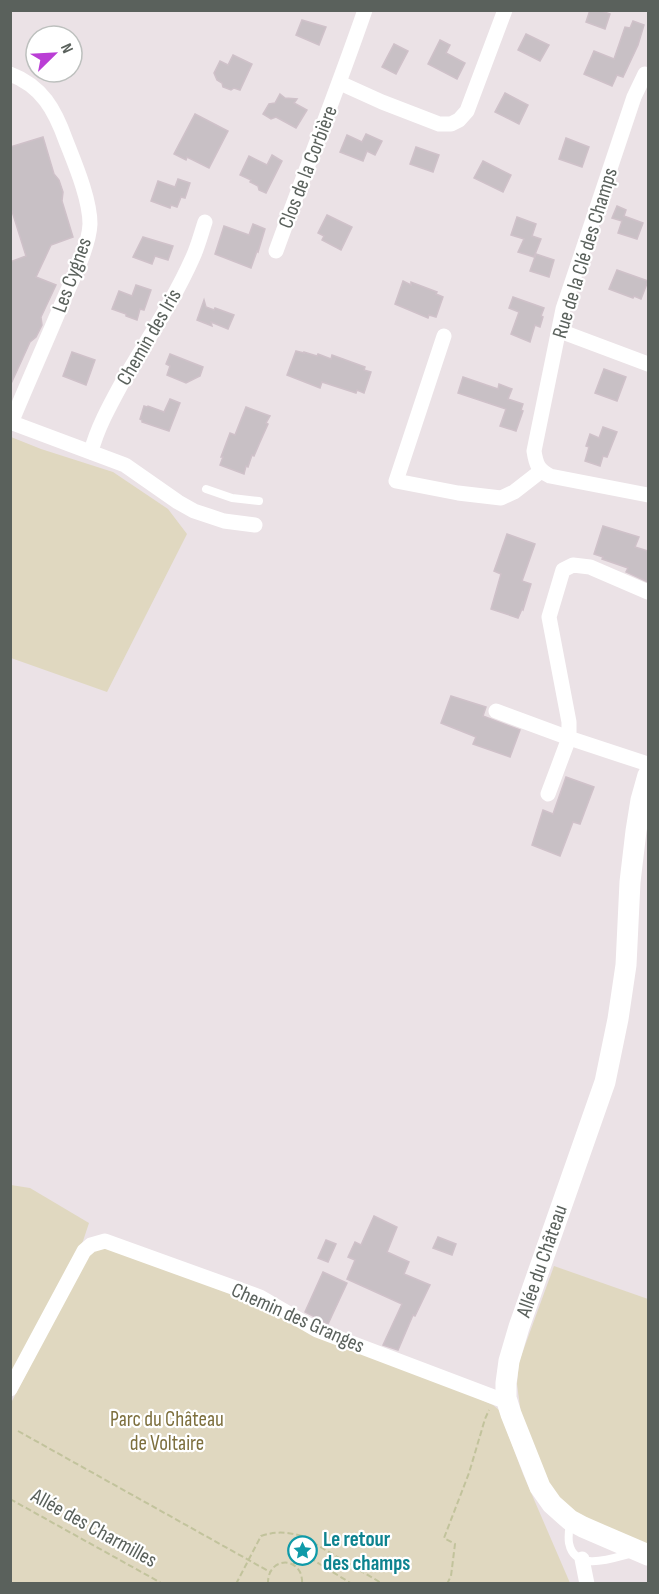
<svg xmlns="http://www.w3.org/2000/svg" width="659" height="1594" font-family="'Sofia Sans Condensed',sans-serif">
<rect width="100%" height="100%" fill="#ebe2e6"/>
<g fill="#e0d8c0">
<path d="M 11,437 L 41,449 L 113,472 L 168,509 L 187,534 L 107,692 L 11,658 Z"/>
<path d="M 11,1185 L 30,1188 L 89,1223 L 83,1241 L 11,1378 Z"/>
<path d="M 107,1247 L 254,1302 L 493,1405 L 499,1410 L 523,1474 L 570,1583 L 11,1584 L 11,1403 L 88,1255 L 93,1251 Z"/>
<path d="M 554,1266 L 648,1299 L 648,1545 L 579,1515 L 562,1501 L 548,1484 L 521,1414 L 517,1384 L 519,1362 Z"/>
</g>
<g fill="#c8c0c5" stroke="#cfc1c9" stroke-width="1.5">
<path d="M 590,10 L 599,10 L 610,14 L 605,29 L 586,22 Z"/>
<path d="M 302,20 L 326,27 L 319,45 L 296,35 Z"/>
<path d="M 633,21 L 644,25 L 638,45 L 623,77 L 617,75 L 612,86 L 584,74 L 594,51 L 614,59 L 625,27 L 630,28 Z"/>
<path d="M 526,34 L 549,45 L 540,61 L 518,50 Z"/>
<path d="M 440,40 L 450,45 L 446,53 L 465,63 L 457,79 L 428,64 Z"/>
<path d="M 394,44 L 408,51 L 396,74 L 382,67 Z"/>
<path d="M 233,55 L 252,64 L 240,90 L 234,88 L 231,90 L 223,87 L 222,83 L 217,80 L 214,73 L 220,61 L 228,65 Z"/>
<path d="M 505,93 L 528,105 L 519,124 L 495,112 Z"/>
<path d="M 280,94 L 285,98 L 297,99 L 294,103 L 307,110 L 296,128 L 276,117 L 271,119 L 263,114 L 269,104 L 275,103 Z"/>
<path d="M 195,114 L 228,131 L 209,168 L 187,157 L 186,160 L 174,154 Z"/>
<path d="M 366,134 L 382,141 L 375,155 L 367,151 L 363,161 L 340,152 L 347,135 L 362,142 Z"/>
<path d="M 43,137 L 54,174 L 59,180 L 63,192 L 62,201 L 73,237 L 51,245 L 36,277 L 56,285 L 41,317 L 42,325 L 36,337 L 30,342 L 10,386 L 10,262 L 26,256 L 10,205 L 10,147 Z"/>
<path d="M 566,138 L 589,147 L 582,167 L 559,159 Z"/>
<path d="M 416,147 L 439,155 L 433,172 L 410,164 Z"/>
<path d="M 272,155 L 282,161 L 266,193 L 259,190 L 258,186 L 250,182 L 251,180 L 240,175 L 249,156 L 267,165 Z"/>
<path d="M 483,161 L 511,175 L 503,192 L 474,178 Z"/>
<path d="M 178,179 L 190,183 L 185,198 L 181,197 L 177,207 L 171,205 L 170,208 L 151,201 L 158,181 L 175,187 Z"/>
<path d="M 617,206 L 626,210 L 624,216 L 643,223 L 637,239 L 618,233 L 622,221 L 612,218 Z"/>
<path d="M 327,215 L 352,227 L 341,250 L 322,240 L 324,236 L 318,233 Z"/>
<path d="M 517,217 L 536,224 L 532,236 L 541,239 L 534,257 L 518,252 L 524,239 L 511,235 Z"/>
<path d="M 253,224 L 265,229 L 258,252 L 257,251 L 251,268 L 215,254 L 224,226 L 249,235 Z"/>
<path d="M 143,237 L 173,246 L 168,260 L 155,256 L 152,264 L 133,257 Z"/>
<path d="M 536,254 L 554,260 L 549,277 L 530,271 Z"/>
<path d="M 617,270 L 648,281 L 641,299 L 634,296 L 633,298 L 609,289 Z"/>
<path d="M 403,281 L 411,285 L 411,282 L 437,292 L 436,294 L 443,297 L 436,317 L 429,315 L 428,318 L 395,304 Z"/>
<path d="M 136,285 L 151,290 L 144,310 L 140,309 L 137,320 L 126,316 L 126,314 L 112,309 L 119,291 L 132,296 Z"/>
<path d="M 513,297 L 544,308 L 541,316 L 543,317 L 540,327 L 535,325 L 530,342 L 511,334 L 519,312 L 509,308 Z"/>
<path d="M 204,300 L 206,307 L 214,310 L 215,308 L 234,315 L 228,329 L 211,322 L 212,326 L 197,320 Z"/>
<path d="M 296,351 L 304,353 L 304,352 L 317,356 L 318,354 L 331,359 L 332,355 L 365,367 L 364,370 L 371,372 L 364,393 L 357,390 L 356,393 L 322,382 L 320,388 L 287,375 Z"/>
<path d="M 72,352 L 95,360 L 86,385 L 63,376 Z"/>
<path d="M 170,354 L 203,367 L 200,376 L 186,383 L 167,375 L 170,366 L 166,364 Z"/>
<path d="M 604,369 L 626,377 L 617,401 L 595,393 Z"/>
<path d="M 463,377 L 498,389 L 499,384 L 512,389 L 508,399 L 523,404 L 521,410 L 523,411 L 516,431 L 500,426 L 506,409 L 458,393 Z"/>
<path d="M 170,399 L 180,403 L 169,431 L 142,422 L 142,420 L 140,419 L 144,406 L 147,407 L 148,406 L 164,412 Z"/>
<path d="M 246,407 L 270,416 L 266,423 L 268,424 L 260,442 L 254,456 L 252,455 L 248,467 L 246,466 L 244,474 L 220,465 L 223,457 L 221,457 L 230,433 L 235,435 Z"/>
<path d="M 603,427 L 617,432 L 607,457 L 603,456 L 600,466 L 585,461 L 589,447 L 586,446 L 590,434 L 599,438 Z"/>
<path d="M 603,526 L 639,537 L 635,547 L 648,551 L 648,582 L 626,572 L 628,568 L 602,559 L 603,557 L 594,554 Z"/>
<path d="M 507,534 L 535,544 L 522,581 L 531,584 L 523,610 L 522,609 L 518,618 L 491,609 L 501,574 L 494,571 Z"/>
<path d="M 451,696 L 486,707 L 483,716 L 520,730 L 510,757 L 473,744 L 476,737 L 441,723 Z"/>
<path d="M 566,777 L 594,787 L 580,824 L 573,822 L 560,856 L 532,845 L 543,810 L 553,814 Z"/>
<path d="M 374,1216 L 397,1227 L 387,1252 L 409,1262 L 404,1274 L 430,1285 L 415,1316 L 413,1315 L 398,1350 L 383,1345 L 402,1304 L 347,1279 L 355,1260 L 348,1257 L 355,1242 L 361,1245 Z"/>
<path d="M 438,1237 L 456,1244 L 452,1255 L 433,1248 Z"/>
<path d="M 326,1240 L 336,1244 L 328,1262 L 318,1258 Z"/>
<path d="M 323,1272 L 347,1283 L 328,1324 L 305,1312 Z"/>
</g>
<g fill="none" stroke-linecap="round" stroke-linejoin="round">
<g stroke="#c2c39c" stroke-width="2" stroke-dasharray="6 3" stroke-linecap="butt">
<path d="M 18,1431 L 270,1572"/>
<path d="M 10,1499 L 163,1584"/>
<path d="M 293,1564 L 300,1560 L 310,1558 L 352,1584"/>
<path d="M 236,1584 L 261,1536 C 276,1531 287,1532 302,1536 L 383,1584"/>
<path d="M 268,1584 C 267,1555 304,1556 302,1584"/>
<path d="M 447,1584 L 451,1576 L 455,1544 L 444,1538 L 469,1473 L 485,1419 L 489,1410"/>
</g>
<g stroke="#fff" stroke-width="8">
<path d="M 206,489 L 232,498 L 259,501"/>
<path d="M 570,1523 C 569,1529 568,1536 569,1543 C 575,1573 613,1558 633,1553"/>
</g>
<g stroke="#fff" stroke-width="15">
<path d="M 10,74 C 42,86 55,110 66,141 C 75,164 90,199 90,224 C 89,247 72,280 63,301 C 46,342 28,382 11,423"/>
<path d="M 648,75 L 645,74 L 634,97 L 563,309 L 534,451 C 536,464 538,470 550,476 L 648,495"/>
<path d="M 340,83 L 382,102 L 439,124 L 451,124 L 459,120 L 467,111 L 505,10"/>
<path d="M 276,251 C 305,171 337,91 365,10"/>
<path d="M 560,331 L 648,364"/>
<path d="M 444,336 L 396,481 L 458,493 L 501,498 L 514,492 L 541,471"/>
<path d="M 10,422 L 125,465 L 178,502 L 194,511 L 224,521 L 255,525"/>
<path d="M 91,452 C 97,428 111,403 123,381 C 147,340 174,300 193,257 C 198,246 201,234 205,222"/>
<path d="M 648,592 L 590,567 L 573,565 L 563,570 L 549,617 L 569,722 L 569,738 L 648,764"/>
<path d="M 496,711 L 569,738 L 548,794"/>
<path d="M 10,1389 L 84,1251 L 91,1245 L 105,1241 L 260,1297 L 317,1330 L 499,1399 L 506,1398"/>
<path d="M 582,1559 L 587,1584"/>
</g>
<path stroke="#fff" stroke-width="21" d="M 648,775 L 641,800 L 636,831 L 630,882 L 626,965 L 618,1019 L 605,1082 L 519,1327 L 509,1361 L 506,1383 L 506,1398 L 511,1414 L 540,1487 L 552,1504 L 570,1520 L 583,1527 L 648,1555"/>
</g>
<defs>
<symbol id="sight-ring" viewBox="-11 -11 22 22"><circle r="9.5" fill="#fff" stroke="#0f9aa8" stroke-width="1.5"/><path d="M0-6L1.8-2.2L6-1.7L2.9 1.2L3.7 5.4L0 3.3L-3.7 5.4L-2.9 1.2L-6-1.7L-1.8-2.2Z" fill="#0f9aa8"/></symbol>
</defs>
<g fill-rule="evenodd">
<use href="#sight-ring" x="286" y="1534" width="33" height="33"/>
</g>
<g text-anchor="middle" dominant-baseline="central" stroke-width="4.5" stroke-linejoin="round" paint-order="stroke">
<g font-size="21" fill="#5a615c" stroke="#fff">
<text transform="translate(308 167) rotate(-69)">Clos de la Corbière</text>
<text transform="translate(585 253) rotate(-73)">Rue de la Clé des Champs</text>
<text transform="translate(72 275) rotate(-70)">Les Cygnes</text>
<text transform="translate(149 337) rotate(-60)">Chemin des Iris</text>
<text transform="translate(542 1261) rotate(-71)">Allée du Château</text>
<text transform="translate(298 1318) rotate(24)">Chemin des Granges</text>
<text transform="translate(94 1528) rotate(29)">Allée des Charmilles</text>
</g>
<g font-size="21" fill="#7d6f3d" stroke="#fff">
<text x="167" y="1419">Parc du Château<tspan x="167" dy="24">de Voltaire</tspan></text>
</g>
<g font-size="21" font-weight="bold" fill="#0d838f" stroke="#fff" text-anchor="start">
<text x="323" y="1539">Le retour<tspan x="323" dy="24">des champs</tspan></text>
</g>
</g>
<rect width="659" height="1594" fill="none" stroke="#5a615c" stroke-width="24"/>
<g transform="translate(54 54) rotate(66)"><circle r="28" fill="#ffffff" stroke="#bdc0be" stroke-width="1.5"/>
<path d="M0-4.5L10 22L0 15L-10 22Z" fill="#ba3ed5"/>
<text y="-9" font-size="16" font-weight="bold" text-anchor="middle" fill="#5a615c">N</text>
</g>
</svg>
